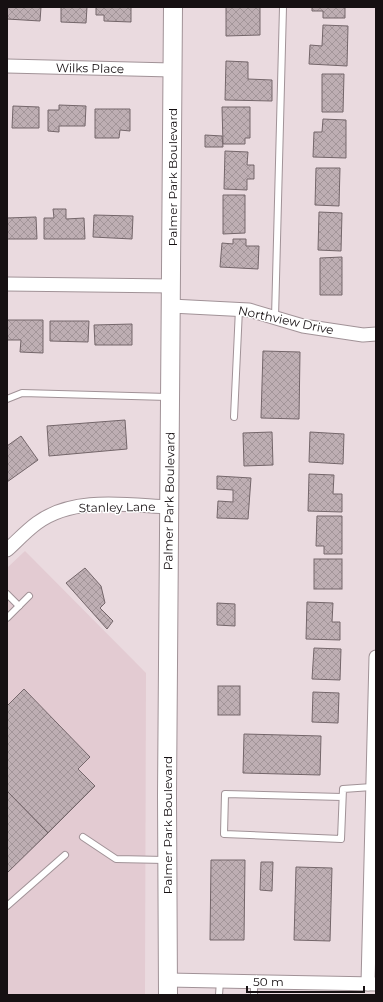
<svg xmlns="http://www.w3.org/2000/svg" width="383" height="1002" font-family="Montserrat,sans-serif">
<defs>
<pattern id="building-cross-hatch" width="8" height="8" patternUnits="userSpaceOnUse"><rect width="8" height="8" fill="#beaeb3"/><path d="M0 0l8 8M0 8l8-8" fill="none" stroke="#a39599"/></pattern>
</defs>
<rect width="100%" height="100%" fill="#eadadf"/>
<path fill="#e3cbd2" d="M 25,551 L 146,673 L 145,995 L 7,995 L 7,568 Z"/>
<g fill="url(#building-cross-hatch)" stroke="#74666a">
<path d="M 7,7 L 41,7 L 40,21 L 7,19 Z"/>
<path d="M 61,7 L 87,7 L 86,23 L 61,22 Z"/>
<path d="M 96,7 L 131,7 L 131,22 L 104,21 L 104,15 L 96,15 Z"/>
<path d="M 226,7 L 260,7 L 260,35 L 226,36 Z"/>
<path d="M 312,7 L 345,7 L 345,18 L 323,18 L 323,11 L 312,11 Z"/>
<path d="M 323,25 L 348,26 L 347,66 L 309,64 L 310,45 L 322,46 Z"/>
<path d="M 226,61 L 248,62 L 248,79 L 272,80 L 272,101 L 225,100 Z"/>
<path d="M 322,74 L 344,74 L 343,112 L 322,112 Z"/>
<path d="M 59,105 L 86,106 L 85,126 L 59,126 L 59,132 L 48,131 L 48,110 L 59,110 Z"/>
<path d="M 13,106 L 39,107 L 39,128 L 12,128 Z"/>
<path d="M 222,107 L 250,107 L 250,138 L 245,138 L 245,144 L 223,144 Z"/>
<path d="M 95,109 L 130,109 L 130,131 L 120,130 L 119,138 L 95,138 Z"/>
<path d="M 323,119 L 346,120 L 346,158 L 313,157 L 314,132 L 322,132 Z"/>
<path d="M 205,135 L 222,136 L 223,147 L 205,147 Z"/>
<path d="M 225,151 L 248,152 L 247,165 L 254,165 L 254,179 L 247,179 L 247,190 L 224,189 Z"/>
<path d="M 316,168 L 340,168 L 339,206 L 315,205 Z"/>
<path d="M 223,195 L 245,195 L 245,233 L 223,234 Z"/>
<path d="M 53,209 L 66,209 L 66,219 L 84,218 L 85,239 L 44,239 L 44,218 L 54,218 Z"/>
<path d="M 319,212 L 342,213 L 341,251 L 318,250 Z"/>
<path d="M 94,215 L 133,216 L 132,239 L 93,237 Z"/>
<path d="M 36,217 L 37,239 L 7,239 L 7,218 Z"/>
<path d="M 233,239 L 246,239 L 246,246 L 259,246 L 258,269 L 220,267 L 222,243 L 233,244 Z"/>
<path d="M 342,257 L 342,295 L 320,295 L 320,258 Z"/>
<path d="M 7,320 L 43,320 L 43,353 L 20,352 L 21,340 L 7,340 Z"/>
<path d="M 50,321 L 89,321 L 88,342 L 50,341 Z"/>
<path d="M 132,324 L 132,345 L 95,345 L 94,325 Z"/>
<path d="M 263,351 L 300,352 L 299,419 L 261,418 Z"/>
<path d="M 125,420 L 127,449 L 49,456 L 47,426 Z"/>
<path d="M 272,432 L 273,465 L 244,466 L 243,433 Z"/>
<path d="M 310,432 L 344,434 L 343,464 L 309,462 Z"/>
<path d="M 21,436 L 38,460 L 7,482 L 7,446 Z"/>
<path d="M 309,474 L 334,475 L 333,494 L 342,494 L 342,512 L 308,511 Z"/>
<path d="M 217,476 L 251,478 L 248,519 L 217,518 L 218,501 L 233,502 L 233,490 L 217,489 Z"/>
<path d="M 317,516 L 342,516 L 342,554 L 324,554 L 324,546 L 316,546 Z"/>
<rect x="314" y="559" width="28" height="30"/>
<path d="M 85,568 L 101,586 L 105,603 L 100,608 L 113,621 L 107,629 L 66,583 Z"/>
<path d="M 307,602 L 333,603 L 332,622 L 340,622 L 340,640 L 306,639 Z"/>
<path d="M 217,603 L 235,604 L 235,626 L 217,625 Z"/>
<path d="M 314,648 L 341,649 L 340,680 L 312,679 Z"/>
<rect x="218" y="686" width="22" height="29"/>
<path d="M 24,689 L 90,757 L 78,769 L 95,786 L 48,833 L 7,791 L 7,706 Z"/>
<path d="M 313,692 L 339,693 L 338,723 L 312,722 Z"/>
<path d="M 244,734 L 321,736 L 320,775 L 243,773 Z"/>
<path d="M 7,791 L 48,833 L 7,873 Z"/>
<path d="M 211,860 L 245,860 L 244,940 L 210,940 Z"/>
<path d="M 261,862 L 273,862 L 272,891 L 260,890 Z"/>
<path d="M 296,867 L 332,868 L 330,941 L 294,940 Z"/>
</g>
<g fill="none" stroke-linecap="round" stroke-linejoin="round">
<defs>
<g id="service">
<path d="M 275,318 L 283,7"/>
<path d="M 7,399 L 22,393 L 168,397"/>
<path d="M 234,417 L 239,309"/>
<path d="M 7,594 L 19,606"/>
<path d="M 7,618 L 29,596"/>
<path d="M 342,797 L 225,794 L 224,834 L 341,839 L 343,789 L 372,787"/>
<path d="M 83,837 L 116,859 L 165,860"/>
<path d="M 7,906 L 65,855"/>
<path d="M 219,995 L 220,981"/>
<path d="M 254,995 L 254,982"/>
</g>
<g id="minor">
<path d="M 7,66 L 172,70"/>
<path d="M 7,284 L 172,286"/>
<path d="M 171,306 L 249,310 L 303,326 L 363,335 L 376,334"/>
<path d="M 7,550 C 17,541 26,531 37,523 C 74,496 126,505 169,507"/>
<path d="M 168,980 L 376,984"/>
<path d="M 368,984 L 376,657"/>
</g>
<path id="secondary" d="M 168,995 L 167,796 L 173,7"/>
</defs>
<use href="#service" stroke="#a19297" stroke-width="8"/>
<use href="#minor" stroke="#a19297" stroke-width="15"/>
<use href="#secondary" stroke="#a19297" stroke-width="20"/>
<use href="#service" stroke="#fff" stroke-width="6"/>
<use href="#minor" stroke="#fff" stroke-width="13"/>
<use href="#secondary" stroke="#fff" stroke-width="18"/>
</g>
<g text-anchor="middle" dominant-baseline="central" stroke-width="3" stroke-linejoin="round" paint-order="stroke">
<g font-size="12" fill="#161012" stroke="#fff">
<text transform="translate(90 68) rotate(1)">Wilks Place</text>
<text transform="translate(172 177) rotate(-90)">Palmer Park Boulevard</text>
<text transform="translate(286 320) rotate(12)">Northview Drive</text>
<text transform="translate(169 501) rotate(-89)">Palmer Park Boulevard</text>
<text transform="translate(117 507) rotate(-1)">Stanley Lane</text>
<text transform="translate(167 825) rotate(-90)">Palmer Park Boulevard</text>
</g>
</g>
<rect width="383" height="1002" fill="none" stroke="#161012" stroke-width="16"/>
<path d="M247 986v6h117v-6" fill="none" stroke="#161012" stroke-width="2"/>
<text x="253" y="986" font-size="12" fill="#161012" stroke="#ffffff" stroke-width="3" paint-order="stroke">50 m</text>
</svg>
